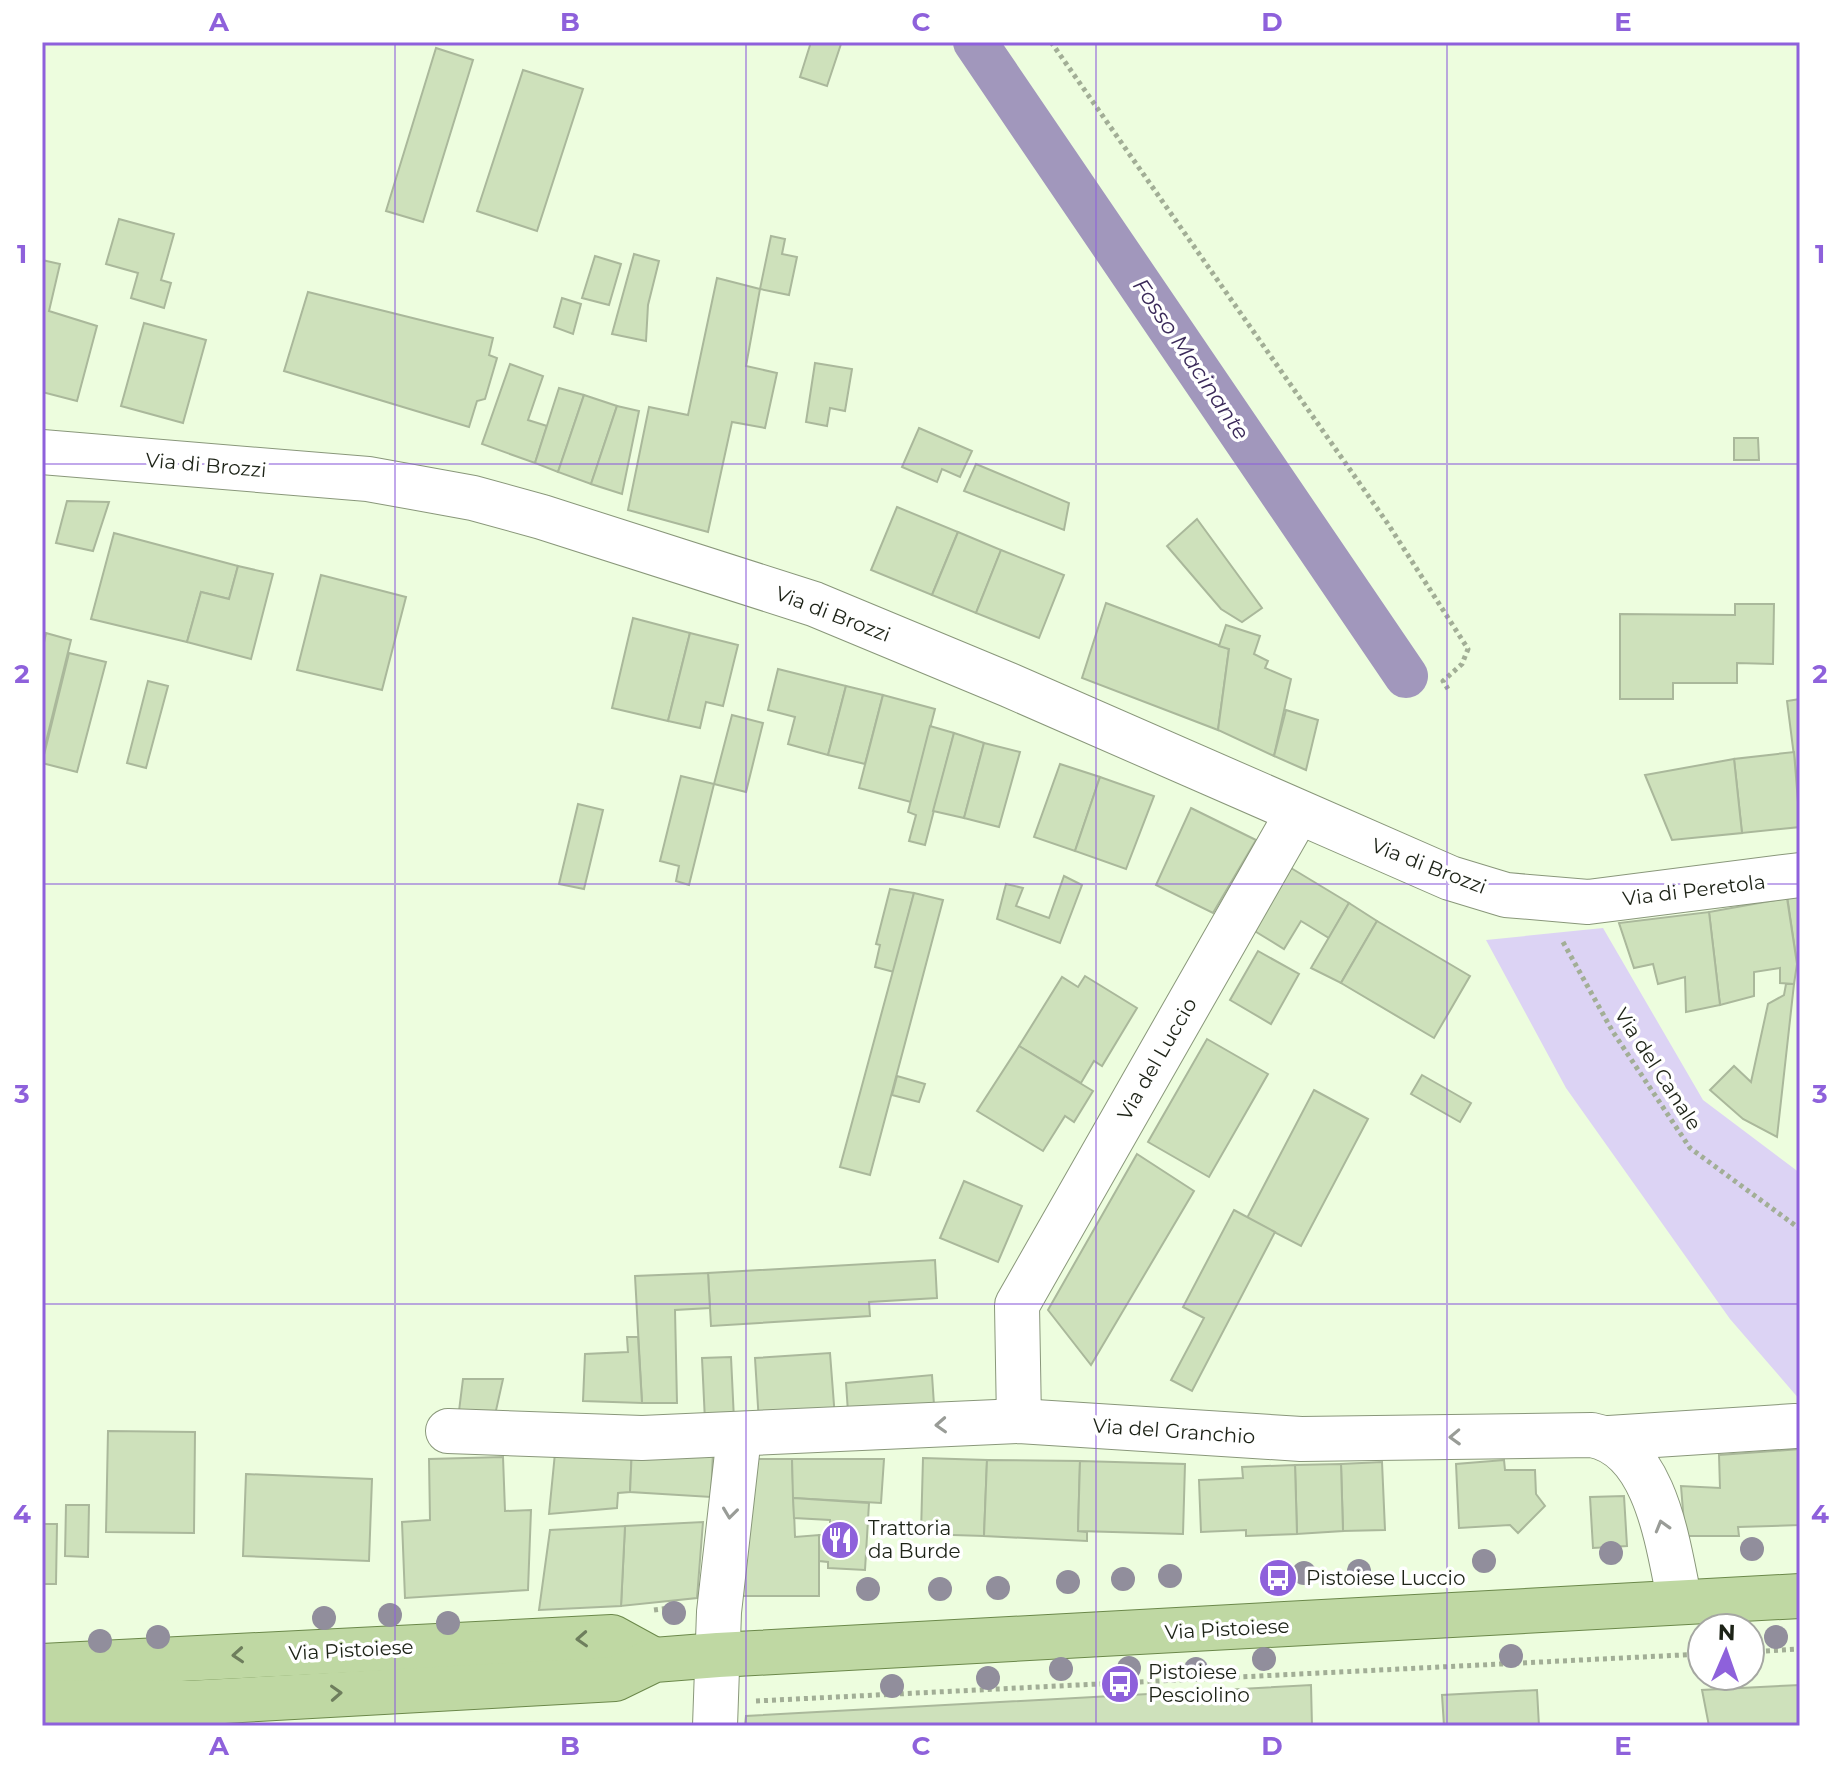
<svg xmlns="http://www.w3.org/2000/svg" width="1842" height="1768" font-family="Montserrat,sans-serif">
<rect width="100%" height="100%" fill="#edfdde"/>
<path fill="#dcd3f4" d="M 1603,928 L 1703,1100 L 1800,1173 L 1800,1400 L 1730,1319 L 1566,1088 L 1486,940 Z"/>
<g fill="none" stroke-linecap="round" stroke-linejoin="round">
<path stroke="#a197bc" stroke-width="44" d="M 975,42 L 1406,676"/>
</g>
<g fill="#cee1bb" stroke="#aab89b" stroke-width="2">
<path d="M 811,42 L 841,44 L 827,86 L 800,77 Z"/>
<path d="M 436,48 L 473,60 L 423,222 L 386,211 Z"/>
<path d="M 523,70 L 583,89 L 537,231 L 477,211 Z"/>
<path d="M 119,219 L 174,234 L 161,280 L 171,283 L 164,308 L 131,298 L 138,273 L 106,264 Z"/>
<path d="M 771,236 L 785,239 L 782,254 L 797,257 L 789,295 L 760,289 Z"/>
<path d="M 634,254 L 659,261 L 648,305 L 646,341 L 612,334 Z"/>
<path d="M 595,256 L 621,264 L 609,305 L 582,298 Z"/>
<path d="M 42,260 L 60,264 L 49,311 L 97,326 L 77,401 L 42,392 Z"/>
<path d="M 717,278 L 760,289 L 746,366 L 777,373 L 765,428 L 732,422 L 708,532 L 628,510 L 649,407 L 688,415 Z"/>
<path d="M 308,292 L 493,338 L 489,355 L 497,358 L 485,399 L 477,401 L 469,427 L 284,371 Z"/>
<path d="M 562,298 L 581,304 L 573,334 L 554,327 Z"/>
<path d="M 144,323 L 206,340 L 183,423 L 121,406 Z"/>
<path d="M 815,363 L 852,369 L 845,411 L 830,408 L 827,426 L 806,422 Z"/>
<path d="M 510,364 L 543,376 L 528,420 L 547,426 L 535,463 L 482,444 Z"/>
<path d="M 559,388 L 584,395 L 558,472 L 535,463 Z"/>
<path d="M 584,395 L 617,406 L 591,484 L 558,472 Z"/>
<path d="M 617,406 L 639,411 L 622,494 L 591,484 Z"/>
<path d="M 919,428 L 972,451 L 960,477 L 942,469 L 937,482 L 902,467 Z"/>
<path d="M 1734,438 L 1758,438 L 1759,460 L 1734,460 Z"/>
<path d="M 976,464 L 1069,503 L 1064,530 L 964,491 Z"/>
<path d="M 67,501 L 109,502 L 93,551 L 56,543 Z"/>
<path d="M 897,507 L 958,532 L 932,595 L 871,570 Z"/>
<path d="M 1197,519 L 1262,608 L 1242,622 L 1221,609 L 1167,546 Z"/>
<path d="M 958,532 L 1001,550 L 976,613 L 932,595 Z"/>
<path d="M 114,533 L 238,566 L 229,599 L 201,592 L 187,642 L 91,619 Z"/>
<path d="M 1001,550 L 1064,575 L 1039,638 L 976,613 Z"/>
<path d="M 238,566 L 273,574 L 251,659 L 187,642 L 201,592 L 229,599 Z"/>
<path d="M 321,575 L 406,597 L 382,690 L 297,670 Z"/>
<path d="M 1106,603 L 1229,649 L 1218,730 L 1082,678 Z"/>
<path d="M 1735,604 L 1774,604 L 1773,664 L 1737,663 L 1737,683 L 1673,683 L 1673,699 L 1620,699 L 1620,614 L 1735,615 Z"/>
<path d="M 633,618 L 690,633 L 668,721 L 612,708 Z"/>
<path d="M 1226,625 L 1260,636 L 1254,654 L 1268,661 L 1265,668 L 1291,679 L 1274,756 L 1218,730 L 1229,649 L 1219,646 Z"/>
<path d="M 46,633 L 71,640 L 42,758 L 42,652 Z"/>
<path d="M 690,633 L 738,645 L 723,706 L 706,702 L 700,728 L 668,721 Z"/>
<path d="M 69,653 L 106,662 L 77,772 L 42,763 Z"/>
<path d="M 778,669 L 846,686 L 828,755 L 788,744 L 795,717 L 768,710 Z"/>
<path d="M 148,681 L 168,686 L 146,768 L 127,763 Z"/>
<path d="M 846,686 L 883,695 L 865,764 L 828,755 Z"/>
<path d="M 883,695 L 935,709 L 911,802 L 859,788 Z"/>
<path d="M 1800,699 L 1800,803 L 1787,701 Z"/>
<path d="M 1286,710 L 1318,720 L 1306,770 L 1274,756 Z"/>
<path d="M 732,715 L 763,723 L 746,792 L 714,784 Z"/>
<path d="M 930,726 L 954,733 L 925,845 L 909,841 L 916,815 L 908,812 Z"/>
<path d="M 954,733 L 984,743 L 964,818 L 933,811 Z"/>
<path d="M 984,743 L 1020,752 L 999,827 L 964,818 Z"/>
<path d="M 1794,752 L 1800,827 L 1742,833 L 1734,759 Z"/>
<path d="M 1734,759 L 1742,833 L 1672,840 L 1645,775 Z"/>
<path d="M 1060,764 L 1100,777 L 1075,851 L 1034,837 Z"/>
<path d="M 681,776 L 714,784 L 689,885 L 676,881 L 679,866 L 660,861 Z"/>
<path d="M 1100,777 L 1154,796 L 1126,869 L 1075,851 Z"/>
<path d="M 578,804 L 603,810 L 584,889 L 559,884 Z"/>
<path d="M 1191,808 L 1256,840 L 1213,913 L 1156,885 Z"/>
<path d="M 1286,865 L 1349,903 L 1329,938 L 1301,921 L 1284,949 L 1248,927 Z"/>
<path d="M 1064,876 L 1082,885 L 1060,943 L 997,919 L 1006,884 L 1023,888 L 1016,906 L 1049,918 Z"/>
<path d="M 890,889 L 914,893 L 894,972 L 875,967 L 880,945 L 876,944 Z"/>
<path d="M 914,893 L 943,900 L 870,1175 L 840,1167 Z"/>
<path d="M 1800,894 L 1800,964 L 1797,964 L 1787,896 Z"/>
<path d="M 1787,898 L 1797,964 L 1794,984 L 1780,983 L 1780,968 L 1754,972 L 1754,996 L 1720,1005 L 1709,912 Z"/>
<path d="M 1349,903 L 1377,921 L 1341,983 L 1311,968 Z"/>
<path d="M 1709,912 L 1720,1005 L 1686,1012 L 1685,977 L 1658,984 L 1653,964 L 1634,968 L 1619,923 Z"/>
<path d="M 1377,921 L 1470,976 L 1434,1038 L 1341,983 Z"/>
<path d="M 1258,951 L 1299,974 L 1271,1024 L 1230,1000 Z"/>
<path d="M 1085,976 L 1137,1008 L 1102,1066 L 1094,1061 L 1081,1083 L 1019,1046 L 1062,977 L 1078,987 Z"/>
<path d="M 1786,984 L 1794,984 L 1777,1137 L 1743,1119 L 1710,1090 L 1734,1066 L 1751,1082 L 1768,1004 L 1784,995 Z"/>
<path d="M 1207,1039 L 1268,1074 L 1209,1177 L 1148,1142 Z"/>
<path d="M 1019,1046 L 1093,1091 L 1074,1122 L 1065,1116 L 1043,1151 L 977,1111 Z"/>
<path d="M 1422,1075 L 1471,1103 L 1460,1122 L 1411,1094 Z"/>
<path d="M 897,1076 L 925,1084 L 919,1102 L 892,1095 Z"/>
<path d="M 1314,1090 L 1368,1119 L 1301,1246 L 1247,1218 Z"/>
<path d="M 1137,1154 L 1194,1191 L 1091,1365 L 1048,1310 Z"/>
<path d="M 964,1181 L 1022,1206 L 998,1262 L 940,1238 Z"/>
<path d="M 1234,1210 L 1275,1232 L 1192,1391 L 1171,1380 L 1204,1318 L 1183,1307 Z"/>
<path d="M 935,1260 L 937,1298 L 869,1302 L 870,1316 L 711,1326 L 708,1273 Z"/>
<path d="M 708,1273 L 710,1308 L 675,1310 L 677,1403 L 642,1403 L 635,1276 Z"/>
<path d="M 627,1337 L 638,1337 L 642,1403 L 583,1401 L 585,1354 L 628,1352 Z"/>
<path d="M 830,1353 L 835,1418 L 759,1423 L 755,1358 Z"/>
<path d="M 731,1357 L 734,1420 L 705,1421 L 702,1358 Z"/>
<path d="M 932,1375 L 934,1405 L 848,1412 L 846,1383 Z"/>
<path d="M 463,1379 L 503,1379 L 495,1415 L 459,1411 Z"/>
<path d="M 108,1431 L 195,1432 L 194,1533 L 106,1532 Z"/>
<path d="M 556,1443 L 632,1447 L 630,1492 L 618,1493 L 617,1508 L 549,1514 Z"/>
<path d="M 632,1447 L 713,1452 L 711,1497 L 630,1492 Z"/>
<path d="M 1800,1449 L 1800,1525 L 1738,1527 L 1739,1536 L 1685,1536 L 1681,1486 L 1720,1488 L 1719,1455 Z"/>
<path d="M 503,1457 L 505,1511 L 531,1510 L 528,1590 L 405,1598 L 402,1522 L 430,1520 L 429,1459 Z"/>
<path d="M 923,1458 L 987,1460 L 984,1536 L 921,1534 Z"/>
<path d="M 752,1459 L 792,1459 L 795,1537 L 819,1535 L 819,1596 L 741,1596 Z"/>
<path d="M 792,1459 L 884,1459 L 881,1503 L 793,1498 Z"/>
<path d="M 987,1460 L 1080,1461 L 1078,1531 L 1087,1532 L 1087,1541 L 984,1536 Z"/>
<path d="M 1504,1460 L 1505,1470 L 1535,1470 L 1536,1494 L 1545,1506 L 1518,1533 L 1510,1525 L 1459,1528 L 1456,1464 Z"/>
<path d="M 1080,1461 L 1185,1464 L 1183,1534 L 1078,1531 Z"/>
<path d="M 1382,1462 L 1385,1530 L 1343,1531 L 1341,1464 Z"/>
<path d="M 1341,1464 L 1343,1531 L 1297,1534 L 1295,1465 Z"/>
<path d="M 1295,1465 L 1297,1534 L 1246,1536 L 1246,1530 L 1201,1532 L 1199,1480 L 1243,1478 L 1242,1467 Z"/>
<path d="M 246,1474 L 372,1479 L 369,1561 L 243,1556 Z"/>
<path d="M 1624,1496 L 1627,1546 L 1593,1548 L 1590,1497 Z"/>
<path d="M 793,1498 L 869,1503 L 865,1570 L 828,1568 L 828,1562 L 819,1561 L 819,1535 L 830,1536 L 830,1520 L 794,1518 Z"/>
<path d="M 66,1505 L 89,1505 L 88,1557 L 65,1556 Z"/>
<path d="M 703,1522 L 697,1598 L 621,1606 L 625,1526 Z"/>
<path d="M 42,1524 L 57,1524 L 56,1584 L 42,1584 Z"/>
<path d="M 625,1526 L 621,1606 L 539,1610 L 550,1530 Z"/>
<path d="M 1311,1685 L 1312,1726 L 745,1726 L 746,1716 Z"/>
<path d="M 1800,1685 L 1800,1726 L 1709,1726 L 1702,1690 Z"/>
<path d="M 1537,1690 L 1539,1726 L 1444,1726 L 1442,1695 Z"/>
</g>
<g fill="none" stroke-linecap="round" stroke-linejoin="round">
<defs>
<g id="street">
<path d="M 42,452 L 368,479 L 473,498 L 542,517 L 814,604 L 1009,685 L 1450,878 L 1506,895 L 1588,902 L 1800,875"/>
<path d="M 1019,1421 L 1017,1305 L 1297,814"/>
<path d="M 448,1431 L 642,1438 L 1019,1421 L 1301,1439 L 1592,1435 C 1657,1447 1668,1547 1680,1602"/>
<path d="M 1609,1438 L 1795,1426"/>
<path d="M 715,1726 L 719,1612 L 739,1436"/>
</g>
<g id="primary">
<path d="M 42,1666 L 612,1637 L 654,1660"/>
<path d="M 42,1702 L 188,1703 L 615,1679 L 654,1660 L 718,1655 L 1800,1596"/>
</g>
</defs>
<use href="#street" stroke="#89977a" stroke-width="46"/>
<use href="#primary" stroke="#6b884a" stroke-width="46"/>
<g stroke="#a2ae96" stroke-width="5" stroke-dasharray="4 4" stroke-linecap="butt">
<path d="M 1051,42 L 1388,524 L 1468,649 L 1462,664 L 1443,681 L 1448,689"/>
<path d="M 1563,942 L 1613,1032 L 1690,1148 L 1800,1229"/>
<path d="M 654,1610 L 676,1607"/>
<path d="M 1750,1652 L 1800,1649"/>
<path d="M 756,1701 L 1702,1654"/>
</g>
<use href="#street" stroke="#fff" stroke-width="44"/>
<use href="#primary" stroke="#bfd8a3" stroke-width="44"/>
</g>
<g fill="#918e9c">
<circle cx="1752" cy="1549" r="12"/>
<circle cx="1611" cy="1553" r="12"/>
<circle cx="1484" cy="1561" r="12"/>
<circle cx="1359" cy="1571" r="12"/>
<circle cx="1304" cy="1573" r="12"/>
<circle cx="1170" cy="1576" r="12"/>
<circle cx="1123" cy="1579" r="12"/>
<circle cx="1068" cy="1582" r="12"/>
<circle cx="998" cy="1588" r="12"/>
<circle cx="868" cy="1589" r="12"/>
<circle cx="940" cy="1589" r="12"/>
<circle cx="674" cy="1613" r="12"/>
<circle cx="390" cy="1615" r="12"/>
<circle cx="324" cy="1618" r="12"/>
<circle cx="448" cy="1623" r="12"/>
<circle cx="158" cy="1637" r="12"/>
<circle cx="1776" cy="1637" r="12"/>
<circle cx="100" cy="1641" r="12"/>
<circle cx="1511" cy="1656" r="12"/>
<circle cx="1264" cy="1659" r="12"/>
<circle cx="1129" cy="1668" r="12"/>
<circle cx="1061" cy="1669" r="12"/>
<circle cx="1196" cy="1669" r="12"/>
<circle cx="988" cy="1678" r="12"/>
<circle cx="892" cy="1686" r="12"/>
</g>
<defs><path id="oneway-chevron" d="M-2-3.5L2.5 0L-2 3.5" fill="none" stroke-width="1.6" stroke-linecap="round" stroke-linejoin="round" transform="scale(2)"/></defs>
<g stroke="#999c97">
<use href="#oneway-chevron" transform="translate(941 1425) rotate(177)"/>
<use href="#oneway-chevron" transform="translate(1455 1437) rotate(178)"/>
<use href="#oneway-chevron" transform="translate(730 1513) rotate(97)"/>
<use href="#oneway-chevron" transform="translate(1662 1526) rotate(-106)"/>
</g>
<g stroke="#6e7e5d">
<use href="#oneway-chevron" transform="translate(582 1639) rotate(177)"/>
<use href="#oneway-chevron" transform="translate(238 1655) rotate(176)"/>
<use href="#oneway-chevron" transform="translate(336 1693) rotate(-3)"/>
</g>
<path fill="none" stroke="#8e61db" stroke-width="2" stroke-opacity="0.55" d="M 395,42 L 395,1726M 746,42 L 746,1726M 1096,42 L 1096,1726M 1447,42 L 1447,1726M 42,464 L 1800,464M 42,884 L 1800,884M 42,1304 L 1800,1304"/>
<defs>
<symbol id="restaurant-disc" viewBox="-11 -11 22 22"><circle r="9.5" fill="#8e61db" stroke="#fff"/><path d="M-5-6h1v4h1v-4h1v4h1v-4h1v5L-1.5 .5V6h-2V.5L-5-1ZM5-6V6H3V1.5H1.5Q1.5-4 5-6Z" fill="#fff"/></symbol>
<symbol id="bus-disc" viewBox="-11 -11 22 22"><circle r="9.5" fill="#8e61db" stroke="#fff"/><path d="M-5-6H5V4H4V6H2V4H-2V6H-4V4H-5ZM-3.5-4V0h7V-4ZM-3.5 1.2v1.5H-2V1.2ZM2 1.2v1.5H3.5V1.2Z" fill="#fff"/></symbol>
</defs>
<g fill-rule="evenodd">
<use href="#restaurant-disc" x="818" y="1518" width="44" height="44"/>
<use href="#bus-disc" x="1256" y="1556" width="44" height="44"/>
<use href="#bus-disc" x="1098" y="1662" width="44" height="44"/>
</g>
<g text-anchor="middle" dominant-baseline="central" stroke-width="7" stroke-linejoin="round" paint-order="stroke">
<g font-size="20" fill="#1d2317" stroke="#fff">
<text transform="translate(206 465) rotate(5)">Via di Brozzi</text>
<text transform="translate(833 614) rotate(21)">Via di Brozzi</text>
<text transform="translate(1429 866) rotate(21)">Via di Brozzi</text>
<text transform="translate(1694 890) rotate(-7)">Via di Peretola</text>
<text transform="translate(1157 1059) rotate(-60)">Via del Luccio</text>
<text transform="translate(1658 1069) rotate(57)">Via del Canale</text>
<text transform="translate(1174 1431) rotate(4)">Via del Granchio</text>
<text transform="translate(1227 1629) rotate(-3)">Via Pistoiese</text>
<text transform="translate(351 1650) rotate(-3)">Via Pistoiese</text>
</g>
<g font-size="20" fill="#1d2317" stroke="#fff" text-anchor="start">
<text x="868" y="1528">Trattoria<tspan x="868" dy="23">da Burde</tspan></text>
<text x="1306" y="1578">Pistoiese Luccio</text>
<text x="1148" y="1672">Pistoiese<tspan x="1148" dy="23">Pesciolino</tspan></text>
</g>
<g font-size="22" font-style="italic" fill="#3b2a5a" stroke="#fff">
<text transform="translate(1191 359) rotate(56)">Fosso Macinante</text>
</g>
</g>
<rect width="1842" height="1768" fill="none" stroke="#ffffff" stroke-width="88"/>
<g transform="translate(1726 1652) rotate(2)"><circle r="38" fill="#ffffff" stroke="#a5a7a2" stroke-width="2"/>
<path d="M0-6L14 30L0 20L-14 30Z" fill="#8e61db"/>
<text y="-12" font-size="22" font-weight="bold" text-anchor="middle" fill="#1d2317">N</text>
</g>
<rect x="44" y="44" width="1754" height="1680" fill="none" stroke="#8e61db" stroke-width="3"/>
<g font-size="26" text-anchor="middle" font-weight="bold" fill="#8e61db">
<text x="219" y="31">A</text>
<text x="570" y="31">B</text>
<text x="921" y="31">C</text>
<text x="1272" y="31">D</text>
<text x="1623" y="31">E</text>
<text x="22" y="263">1</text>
<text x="1820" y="263">1</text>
<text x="22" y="683">2</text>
<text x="1820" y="683">2</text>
<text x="22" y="1103">3</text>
<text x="1820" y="1103">3</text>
<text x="22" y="1523">4</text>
<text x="1820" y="1523">4</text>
<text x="219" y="1755">A</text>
<text x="570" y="1755">B</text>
<text x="921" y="1755">C</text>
<text x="1272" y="1755">D</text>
<text x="1623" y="1755">E</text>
</g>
</svg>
